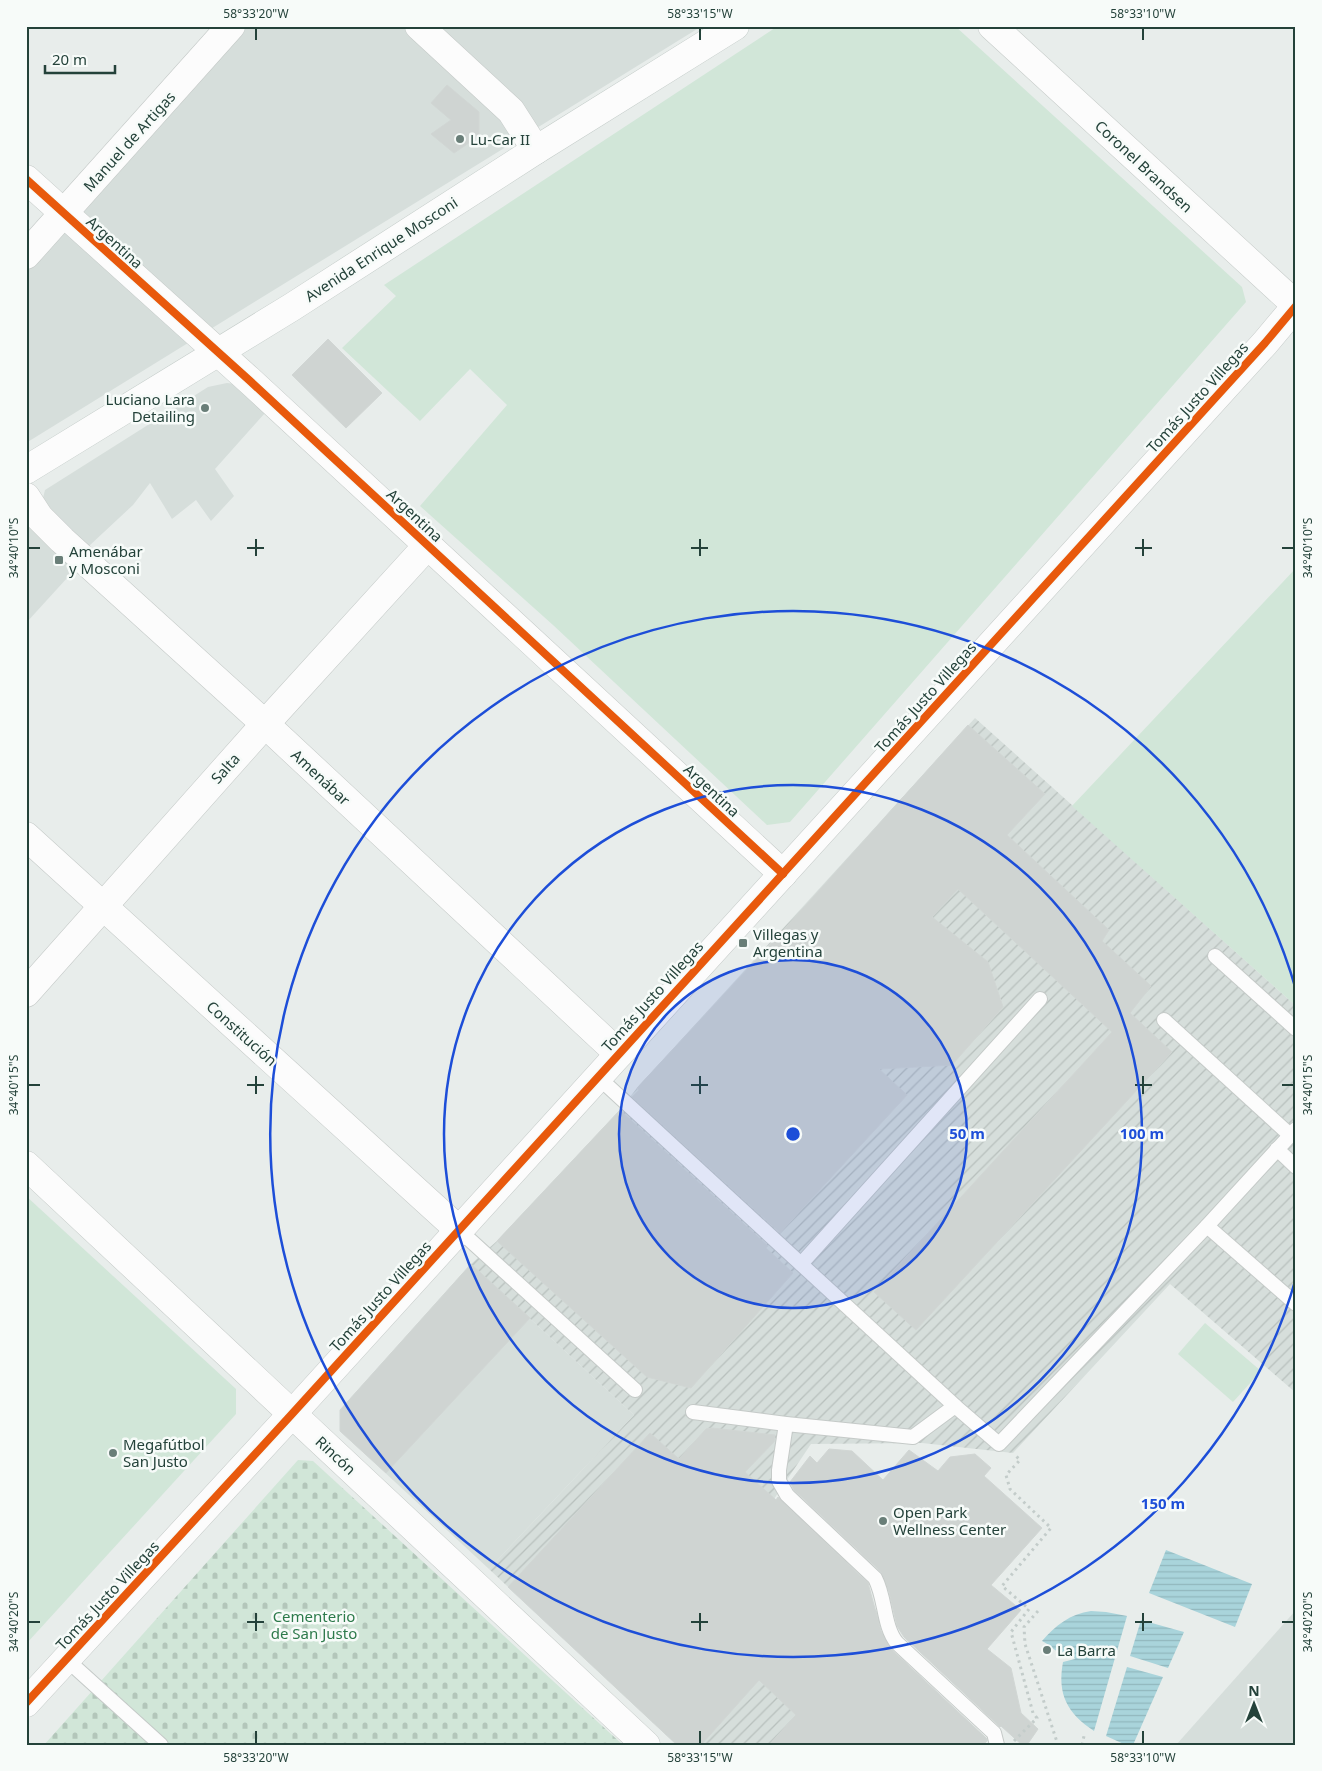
<svg xmlns="http://www.w3.org/2000/svg" width="1322" height="1771" font-family="'Noto Sans',sans-serif">
<defs>
<pattern id="industrial-furrows" width="10" height="10" patternUnits="userSpaceOnUse" patternTransform="scale(1.25)"><rect width="10" height="10" fill="#d6dedb"/><path d="M-1 1l2-2M0 10L10 0M9 11l2-2" fill="none" stroke="#b8c0bd"/></pattern>
<pattern id="cemetery-stones" width="16" height="16" patternUnits="userSpaceOnUse" patternTransform="scale(1.25)"><rect width="16" height="16" fill="#d1e6d8"/><path d="M2 7V4a2 2 0 0 1 4 0v3zM10 15v-3a2 2 0 0 1 4 0v3z" fill="#b3c6ba"/></pattern>
<pattern id="water-rules" width="6" height="5" patternUnits="userSpaceOnUse" patternTransform="scale(1.25)"><rect width="6" height="5" fill="#a9d4db"/><path d="M0 2.5h6" fill="none" stroke="#91b7bd"/></pattern>
</defs>
<rect width="100%" height="100%" fill="#e8edeb"/>
<g fill="#d6dedb">
<path d="M 243,26 L 702,26 L 26,443 L 26,267 Z"/>
<path d="M 227,383 L 235,384 L 265,413 L 215,469 L 234,496 L 211,521 L 196,500 L 172,519 L 150,483 L 133,505 L 89,546 L 45,508 L 42,502 L 45,490 L 208,387 Z"/>
<path d="M 26,518 L 78,566 L 26,623 Z"/>
<path d="M 471,1264 L 634,1415 L 489,1569 L 340,1431 L 340,1410 Z"/>
<path d="M 1296,1610 L 1296,1745 L 1176,1745 Z"/>
</g>
<path fill="url(#industrial-furrows)" d="M 975,718 L 1296,1006 L 1296,1393 L 1170,1284 L 1013,1453 L 922,1443 L 811,1444 L 774,1499 L 861,1577 L 881,1622 L 871,1633 L 988,1740 L 983,1745 L 677,1745 L 489,1569 L 634,1415 L 471,1264 L 497,1241 L 618,1112 L 637,1088 Z"/>
<g fill="#d1e6d8">
<path d="M 778,26 L 955,26 L 1242,287 L 1246,302 L 790,822 L 767,825 L 553,625 L 420,506 L 507,405 L 470,369 L 420,421 L 342,348 L 396,296 L 384,285 Z"/>
<path d="M 1296,568 L 1296,1006 L 1072,806 Z"/>
<path d="M 26,1196 L 236,1389 L 236,1414 L 26,1644 Z"/>
<path d="M 1205,1323 L 1261,1371 L 1233,1402 L 1178,1354 Z"/>
</g>
<path fill="url(#cemetery-stones)" d="M 298,1460 L 313,1461 L 623,1745 L 44,1745 Z"/>
<g fill="url(#water-rules)">
<path d="M 1166,1550 L 1252,1584 L 1235,1627 L 1149,1593 Z"/>
<path d="M 1091,1611 L 1106,1612 L 1127,1616 L 1094,1731 C 1067,1713 1057,1694 1063,1662 L 1075,1659 L 1071,1652 L 1064,1655 C 1055,1652 1051,1645 1042,1641 C 1056,1625 1070,1614 1091,1611 Z"/>
<path d="M 1141,1620 L 1184,1632 L 1168,1668 L 1130,1656 Z"/>
<path d="M 1127,1667 L 1163,1677 L 1133,1745 L 1126,1745 L 1106,1736 Z"/>
</g>
<g fill="#cfd4d2" stroke="#d1d6d4">
<path d="M 447,85 L 479,112 L 479,136 L 454,153 L 431,134 L 451,120 L 431,103 Z"/>
<path d="M 328,339 L 382,393 L 346,428 L 292,375 Z"/>
<path d="M 968,725 L 1045,794 L 1007,835 L 1109,930 L 1102,941 L 1151,986 L 1130,1013 L 1172,1052 L 916,1330 L 874,1292 L 1112,1032 L 958,889 L 932,917 L 988,962 L 1003,1007 L 952,1065 L 879,1069 L 907,1095 L 780,1233 L 632,1097 L 639,1090 L 637,1088 L 778,936 Z"/>
<path d="M 620,1110 L 768,1246 L 766,1248 L 793,1273 L 691,1388 L 647,1377 L 497,1241 Z"/>
<path d="M 471,1264 L 530,1318 L 386,1473 L 340,1431 L 340,1410 Z"/>
<path d="M 712,1428 L 775,1435 L 774,1442 L 745,1472 L 776,1500 L 778,1497 L 868,1583 L 881,1631 L 890,1648 L 986,1738 L 987,1741 L 983,1745 L 769,1745 L 796,1715 L 759,1680 L 701,1745 L 677,1745 L 508,1587 L 650,1433 L 679,1459 L 706,1429 Z"/>
<path d="M 829,1449 L 852,1451 L 883,1480 L 909,1450 L 938,1471 L 950,1457 L 975,1454 L 991,1468 L 984,1476 L 1042,1528 L 991,1585 L 1021,1610 L 987,1649 L 1011,1668 L 1021,1713 L 1038,1729 L 1027,1745 L 1022,1745 L 1001,1726 L 1000,1727 L 904,1637 L 897,1626 L 889,1592 L 881,1572 L 794,1490 L 790,1482 L 810,1456 L 817,1463 Z"/>
</g>
<g fill="none" stroke-linecap="round" stroke-linejoin="round">
<defs>
<g id="service">
<path d="M 1215,956 L 1296,1029"/>
<path d="M 1164,1020 L 1290,1135"/>
<path d="M 598,1077 L 955,1406"/>
<path d="M 1277,1149 L 1296,1167"/>
<path d="M 1207,1226 L 1296,1304"/>
<path d="M 459,1230 L 635,1390"/>
<path d="M 801,1264 L 1040,999"/>
<path d="M 693,1412 L 786,1424 L 913,1437 L 955,1406 L 999,1444 L 1207,1226 L 1296,1129"/>
<path d="M 786,1424 L 779,1470 L 779,1481 L 787,1495 L 875,1578 C 886,1599 883,1626 897,1643 L 994,1733 L 997,1745"/>
<path d="M 66,1659 L 161,1745"/>
</g>
<g id="minor">
<path d="M 419,26 L 511,111 L 536,150"/>
<path d="M 26,179 L 249,380 L 783,874"/>
<path d="M 26,255 L 231,26"/>
<path d="M 26,497 L 39,517 L 62,540 L 265,724 L 619,1054"/>
<path d="M 26,836 L 459,1230"/>
<path d="M 26,993 L 265,724 L 427,546"/>
<path d="M 26,1165 L 646,1745"/>
</g>
<g id="tertiary">
<path d="M 992,26 L 1296,305"/>
<path d="M 26,1703 L 292,1414 L 1265,343 L 1296,306"/>
</g>
<path id="secondary" d="M 26,470 L 292,307 L 536,150 L 735,26"/>
</defs>
<use href="#service" stroke="#c5cac8" stroke-width="16"/>
<use href="#minor" stroke="#c5cac8" stroke-width="29"/>
<use href="#tertiary" stroke="#c5cac8" stroke-width="29"/>
<use href="#secondary" stroke="#c3cbc8" stroke-width="29"/>
<g stroke="#c3ccca" stroke-width="3" stroke-dasharray="2.5 4" stroke-linecap="butt">
<path d="M 1038,1611 L 1024,1627 L 1025,1644 L 1058,1745"/>
<path d="M 1014,1741 L 1037,1718 L 1033,1713 L 1011,1632 L 1029,1609 L 1002,1586 L 1051,1528 L 1010,1489 L 1006,1475 L 1020,1460 L 1014,1454"/>
<path d="M 1082,1745 L 1084,1736"/>
</g>
<use href="#service" stroke="#fcfcfc" stroke-width="14"/>
<use href="#minor" stroke="#fcfcfc" stroke-width="28"/>
<use href="#tertiary" stroke="#fcfcfc" stroke-width="28"/>
<use href="#secondary" stroke="#fcfcfc" stroke-width="28"/>
<defs>
<g id="cycleway">
<path d="M 26,179 L 249,380 L 783,874"/>
<path d="M 26,1703 L 292,1414 L 1265,343 L 1296,306"/>
</g>
</defs>
<use href="#cycleway" stroke="#f7fbf9" stroke-width="11"/>
<use href="#cycleway" stroke="#e8590c" stroke-width="8"/>
</g>
<path fill="none" stroke="#24423a" stroke-width="2" d="M 256,28 L 256,40M 700,28 L 700,40M 1143,28 L 1143,40M 256,539 L 256,556M 700,539 L 700,556M 1143,539 L 1143,556M 28,548 L 40,548M 247,548 L 264,548M 691,548 L 708,548M 1135,548 L 1152,548M 1282,548 L 1294,548M 256,1076 L 256,1094M 700,1076 L 700,1094M 1143,1076 L 1143,1094M 28,1085 L 40,1085M 247,1085 L 264,1085M 691,1085 L 708,1085M 1135,1085 L 1152,1085M 1282,1085 L 1294,1085M 256,1613 L 256,1631M 700,1613 L 700,1631M 1143,1613 L 1143,1631M 28,1622 L 40,1622M 247,1622 L 264,1622M 691,1622 L 708,1622M 1135,1622 L 1152,1622M 1282,1622 L 1294,1622M 256,1731 L 256,1744M 700,1731 L 700,1744M 1143,1731 L 1143,1744"/>
<circle cx="793" cy="1134" r="174" fill="#1d4ed8" fill-opacity=".12"/>
<g fill="none" stroke="#1d4ed8" stroke-width="2.5">
<circle cx="793" cy="1134" r="174"/>
<circle cx="793" cy="1134" r="349"/>
<path d="M1296 1278A523 523 0 1 1 1296 990"/>
</g>
<g fill="#697e78" stroke="#f7fbf9" stroke-width="2">
<circle cx="460" cy="139" r="5"/>
<circle cx="205" cy="408" r="5"/>
<rect x="54" y="555" width="10" height="10" rx="2.5"/>
<rect x="738" y="938" width="10" height="10" rx="2.5"/>
<circle cx="113" cy="1453" r="5"/>
<circle cx="883" cy="1521" r="5"/>
<circle cx="1047" cy="1650" r="5"/>
</g>
<g text-anchor="middle" dominant-baseline="central" stroke-width="5" stroke-linejoin="round" paint-order="stroke">
<g font-size="15" fill="#24423a" stroke="#f7fbf9" text-anchor="start">
<text x="470" y="139">Lu-Car II</text>
<text x="195" y="399" text-anchor="end">Luciano Lara<tspan x="195" dy="17">Detailing</tspan></text>
<text x="69" y="551">Amenábar<tspan x="69" dy="17">y Mosconi</tspan></text>
<text x="753" y="934">Villegas y<tspan x="753" dy="17">Argentina</tspan></text>
<text x="123" y="1444">Megafútbol<tspan x="123" dy="17">San Justo</tspan></text>
<text x="893" y="1512">Open Park<tspan x="893" dy="17">Wellness Center</tspan></text>
<text x="1057" y="1650">La Barra</text>
</g>
<g font-size="15" fill="#24423a" stroke="#f7fbf9">
<text transform="translate(129 141) rotate(-48)">Manuel de Artigas</text>
<text transform="translate(1144 166) rotate(43)">Coronel Brandsen</text>
<text transform="translate(115 242) rotate(42)">Argentina</text>
<text transform="translate(381 249) rotate(-33)">Avenida Enrique Mosconi</text>
<text transform="translate(1197 397) rotate(-48)">Tomás Justo Villegas</text>
<text transform="translate(415 515) rotate(43)">Argentina</text>
<text transform="translate(925 697) rotate(-48)">Tomás Justo Villegas</text>
<text transform="translate(225 768) rotate(-48)">Salta</text>
<text transform="translate(321 777) rotate(43)">Amenábar</text>
<text transform="translate(712 790) rotate(43)">Argentina</text>
<text transform="translate(652 996) rotate(-48)">Tomás Justo Villegas</text>
<text transform="translate(242 1033) rotate(42)">Constitución</text>
<text transform="translate(380 1296) rotate(-48)">Tomás Justo Villegas</text>
<text transform="translate(336 1455) rotate(43)">Rincón</text>
<text transform="translate(107 1595) rotate(-47)">Tomás Justo Villegas</text>
</g>
<g font-size="15" fill="#2d7a4b" stroke="#f7fbf9">
<text x="314" y="1616">Cementerio<tspan x="314" dy="17">de San Justo</tspan></text>
</g>
</g>
<circle cx="793" cy="1134" r="8" fill="#1d4ed8" stroke="#f7fbf9" stroke-width="2.5"/>
<g font-size="15" text-anchor="middle" font-weight="bold" fill="#1d4ed8" stroke="#f7fbf9" stroke-width="5" stroke-linejoin="round" paint-order="stroke">
<text x="967" y="1139">50 m</text>
<text x="1142" y="1139">100 m</text>
<text x="1163" y="1509">150 m</text>
</g>
<rect width="1322" height="1771" fill="none" stroke="#f7fbf9" stroke-width="55"/>
<g transform="translate(1254 1704)" stroke="#f7fbf9" stroke-width="4" paint-order="stroke">
<path d="M0-4L9 19L0 12L-9 19Z" fill="#24423a"/>
<text y="-8" font-size="14" font-weight="bold" text-anchor="middle" fill="#24423a">N</text>
</g>
<path d="M45 65v8h70v-8" fill="none" stroke="#24423a" stroke-width="2.5"/>
<text x="52" y="65" font-size="15" fill="#24423a" stroke="#f7fbf9" stroke-width="4" paint-order="stroke">20 m</text>
<rect x="28" y="28" width="1266" height="1716" fill="none" stroke="#24423a" stroke-width="2"/>
<g font-size="12" text-anchor="middle" fill="#24423a">
<text x="256" y="18">58°33'20"W</text>
<text x="700" y="18">58°33'15"W</text>
<text x="1143" y="18">58°33'10"W</text>
<text transform="translate(14 548) rotate(-90)" y="4">34°40'10"S</text>
<text transform="translate(1308 548) rotate(-90)" y="4">34°40'10"S</text>
<text transform="translate(14 1085) rotate(-90)" y="4">34°40'15"S</text>
<text transform="translate(1308 1085) rotate(-90)" y="4">34°40'15"S</text>
<text transform="translate(14 1622) rotate(-90)" y="4">34°40'20"S</text>
<text transform="translate(1308 1622) rotate(-90)" y="4">34°40'20"S</text>
<text x="256" y="1762">58°33'20"W</text>
<text x="700" y="1762">58°33'15"W</text>
<text x="1143" y="1762">58°33'10"W</text>
</g>
</svg>
